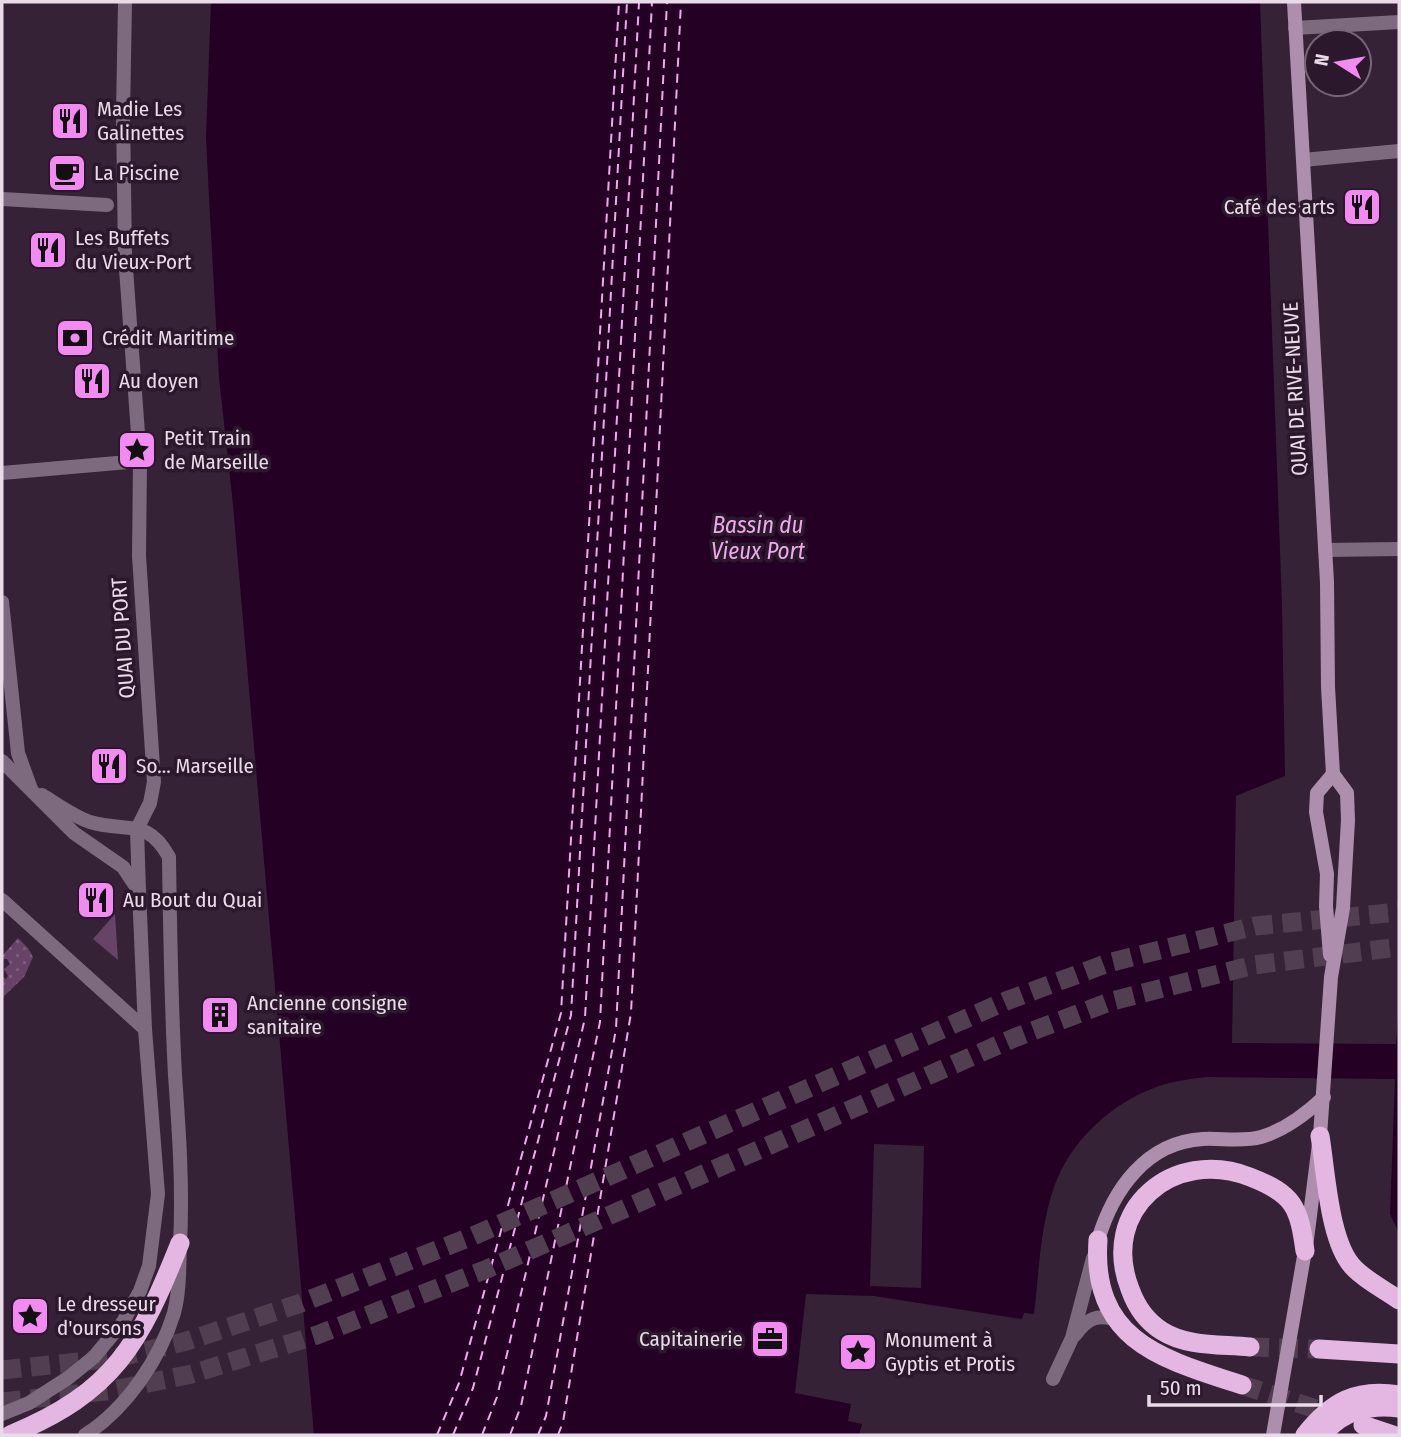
<svg xmlns="http://www.w3.org/2000/svg" width="1401" height="1437" font-family="'Fira Sans Condensed',sans-serif">
<defs>
<pattern id="park-dots" width="8" height="8" patternUnits="userSpaceOnUse" patternTransform="scale(1.75)"><rect width="8" height="8" fill="#674467"/><path d="M2 2h.1M6 6h.1" fill="none" stroke="#7d5e7d" stroke-width="1.8" stroke-linecap="round"/></pattern>
</defs>
<rect width="100%" height="100%" fill="#362236"/>
<path fill="#674467" d="M 115,914 L 118,960 L 93,939 Z"/>
<path fill="url(#park-dots)" d="M 18,938 L 28,948 L 33,957 L 24,977 L 2,998 L 2,976 L 6,979 L 8,976 L 4,969 L 10,964 L 7,959 L 2,959 L 2,956 Z"/>
<path fill="#230024" d="M 211,2 L 1260,2 L 1282,605 L 1285,776 L 1236,796 L 1232,1043 L 1396,1044 L 1399,1004 L 1399,1233 L 1390,1214 L 1395,1079 L 1207,1077 C 1189,1079 1172,1081 1154,1088 C 1110,1104 1070,1142 1054,1187 C 1040,1227 1039,1273 1034,1314 L 1024,1313 L 1022,1319 L 874,1296 L 806,1294 L 795,1393 L 851,1404 L 848,1421 L 862,1424 L 859,1435 L 314,1435 L 233,505 L 219,378 L 209,198 L 206,137 Z"/>
<path fill="#362236" d="M 874,1144 L 924,1146 L 921,1288 L 870,1286 Z"/>
<g fill="none" stroke-linecap="round" stroke-linejoin="round">
<g stroke="#eeabec" stroke-width="2" stroke-dasharray="9 7" stroke-linecap="butt">
<path d="M 437,1435 L 459,1383 L 561,1013 L 619,2"/>
<path d="M 453,1435 L 473,1388 L 571,1015 L 627,2"/>
<path d="M 482,1435 L 497,1397 L 585,1018 L 639,2"/>
<path d="M 510,1435 L 521,1406 L 600,1022 L 652,2"/>
<path d="M 538,1435 L 546,1416 L 616,1029 L 667,2"/>
<path d="M 558,1435 L 563,1422 L 631,1013 L 681,2"/>
</g>
<g stroke="#513e51" stroke-width="19" stroke-dasharray="19 10" stroke-linecap="butt">
<path d="M 1250,1347 L 1319,1349"/>
<path d="M 2,1370 L 116,1358 L 187,1341 L 301,1303 L 473,1236 L 1006,1001 L 1108,963 L 1255,926 L 1399,912"/>
<path d="M 1242,1385 L 1341,1417"/>
<path d="M 2,1402 L 114,1390 L 192,1374 L 317,1335 L 487,1269 L 1014,1038 L 1112,1001 L 1254,965 L 1399,947"/>
</g>
<path stroke="#7e6a7e" stroke-width="14" d="M 2,199 L 107,205"/>
<g stroke="#7e6a7e" stroke-width="14">
<path d="M 125,2 L 123,115 L 125,255 L 140,461 L 139,556 L 154,782 L 150,803 L 137,829 L 139,891"/>
<path d="M 1303,160 L 1399,151"/>
<path d="M 2,473 L 140,461"/>
<path d="M 1325,550 L 1399,549"/>
<path d="M 2,602 L 18,753 L 31,789"/>
<path d="M 2,900 L 145,1029"/>
<path d="M 1075,1335 C 1087,1319 1097,1313 1117,1320"/>
<path d="M 1053,1379 L 1072,1338 L 1093,1258"/>
</g>
<g stroke="#7e6a7e" stroke-width="14">
<path d="M 1295,28 L 1399,22"/>
<path d="M 2,761 L 74,833 L 123,867 L 139,891 L 145,1029 L 158,1194 L 149,1266 L 140,1291 L 123,1322 L 94,1357 L 68,1378 L 29,1403 L 2,1414"/>
<path d="M 42,795 C 57,804 73,816 90,822 C 127,833 147,817 169,857 C 170,930 171,1002 175,1075 C 179,1131 183,1188 180,1244 C 179,1267 180,1290 174,1313 C 160,1359 126,1409 85,1435"/>
</g>
<g stroke="#ae8ead" stroke-width="14">
<path d="M 1330,955 L 1326,906 L 1327,874 L 1316,812 L 1317,793 L 1333,774"/>
<path d="M 1098,1240 C 1113,1190 1146,1142 1203,1139 C 1221,1138 1243,1142 1261,1137 C 1285,1130 1307,1113 1324,1097"/>
<path d="M 1273,1435 L 1307,1239 L 1320,1136 L 1331,977 L 1343,908 L 1348,820 L 1347,793 L 1333,774 L 1328,687 L 1327,582 L 1294,2"/>
</g>
<g stroke="#e4b6e2" stroke-width="19">
<path d="M 1320,1136 C 1326,1171 1329,1245 1355,1269 C 1367,1281 1385,1290 1399,1300"/>
<path d="M 1098,1240 C 1091,1341 1162,1359 1242,1385"/>
<path d="M 1250,1347 C 1221,1344 1187,1347 1162,1331 C 1146,1321 1136,1306 1130,1289 C 1099,1210 1173,1147 1250,1177 C 1294,1194 1299,1207 1305,1251"/>
<path d="M 1319,1349 L 1399,1354"/>
<path d="M 1363,1425 L 1393,1435"/>
<path d="M 10,1435 C 115,1392 140,1343 180,1243"/>
<path d="M 1305,1435 C 1331,1402 1356,1388 1399,1395"/>
<path d="M 1323,1435 C 1341,1411 1370,1404 1399,1408"/>
</g>
</g>
<defs>
<symbol id="restaurant-square" viewBox="-11 -11 22 22"><rect x="-9" y="-9" width="18" height="18" rx="4" fill="#f38af2" stroke="#2c182c"/><path d="M-5-6h1v4h1v-4h1v4h1v-4h1v5L-1.5 .5V6h-2V.5L-5-1ZM5-6V6H3V1.5H1.5Q1.5-4 5-6Z" fill="#111"/></symbol>
<symbol id="cafe-square" viewBox="-11 -11 22 22"><rect x="-9" y="-9" width="18" height="18" rx="4" fill="#f38af2" stroke="#2c182c"/><path d="M-5.5-4.5H6V0H3Q3 3.5 0 3.5H-2.5Q-5.5 3.5-5.5 0ZM3-3.2v2h1.7v-2ZM-6 4.5H4V6H-6Z" fill="#111"/></symbol>
<symbol id="bank-square" viewBox="-11 -11 22 22"><rect x="-9" y="-9" width="18" height="18" rx="4" fill="#f38af2" stroke="#2c182c"/><path d="M-6-4H6V4H-6ZM0-2.3a2.3 2.3 0 1 0 0 4.6a2.3 2.3 0 1 0 0-4.6Z" fill="#111"/></symbol>
<symbol id="sight-square" viewBox="-11 -11 22 22"><rect x="-9" y="-9" width="18" height="18" rx="4" fill="#f38af2" stroke="#2c182c"/><path d="M0-6L1.8-2.2L6-1.7L2.9 1.2L3.7 5.4L0 3.3L-3.7 5.4L-2.9 1.2L-6-1.7L-1.8-2.2Z" fill="#111"/></symbol>
<symbol id="building-square" viewBox="-11 -11 22 22"><rect x="-9" y="-9" width="18" height="18" rx="4" fill="#f38af2" stroke="#2c182c"/><path d="M-4-6H4V6H1V3H-1V6H-4ZM-2.5-4.3h1.7v1.8h-1.7ZM.8-4.3h1.7v1.8H.8ZM-2.5-1h1.7V.8h-1.7ZM.8-1h1.7V.8H.8Z" fill="#111"/></symbol>
<symbol id="office-square" viewBox="-11 -11 22 22"><rect x="-9" y="-9" width="18" height="18" rx="4" fill="#f38af2" stroke="#2c182c"/><path d="M-6-3h4V-5.5h4V-3h4V5H-6ZM-1-4.5V-3h2v-1.5ZM-6 0V1H6V0Z" fill="#111"/></symbol>
</defs>
<g fill-rule="evenodd">
<use href="#restaurant-square" x="48" y="99" width="44" height="44"/>
<use href="#cafe-square" x="45" y="151" width="44" height="44"/>
<use href="#restaurant-square" x="1340" y="185" width="44" height="44"/>
<use href="#restaurant-square" x="26" y="228" width="44" height="44"/>
<use href="#bank-square" x="53" y="316" width="44" height="44"/>
<use href="#restaurant-square" x="70" y="359" width="44" height="44"/>
<use href="#sight-square" x="115" y="428" width="44" height="44"/>
<use href="#restaurant-square" x="87" y="744" width="44" height="44"/>
<use href="#restaurant-square" x="74" y="878" width="44" height="44"/>
<use href="#building-square" x="198" y="993" width="44" height="44"/>
<use href="#sight-square" x="8" y="1294" width="44" height="44"/>
<use href="#office-square" x="748" y="1317" width="44" height="44"/>
<use href="#sight-square" x="836" y="1330" width="44" height="44"/>
</g>
<g text-anchor="middle" dominant-baseline="central" stroke-width="7" stroke-linejoin="round" paint-order="stroke">
<g font-size="21" fill="#e9dbe8" stroke="#2c182c" text-anchor="start">
<text x="97" y="109">Madie Les<tspan x="97" dy="24">Galinettes</tspan></text>
<text x="94" y="173">La Piscine</text>
<text x="1335" y="207" text-anchor="end">Café des arts</text>
<text x="75" y="238">Les Buffets<tspan x="75" dy="24">du Vieux-Port</tspan></text>
<text x="102" y="338">Crédit Maritime</text>
<text x="119" y="381">Au doyen</text>
<text x="164" y="438">Petit Train<tspan x="164" dy="24">de Marseille</tspan></text>
<text x="136" y="766">So... Marseille</text>
<text x="123" y="900">Au Bout du Quai</text>
<text x="247" y="1003">Ancienne consigne<tspan x="247" dy="24">sanitaire</tspan></text>
<text x="57" y="1304">Le dresseur<tspan x="57" dy="24">d'oursons</tspan></text>
<text x="743" y="1339" text-anchor="end">Capitainerie</text>
<text x="885" y="1340">Monument à<tspan x="885" dy="24">Gyptis et Protis</tspan></text>
</g>
<g font-size="21" fill="#e9dbe8" stroke="#2c182c">
<text transform="translate(1295 389) rotate(-93)">QUAI DE RIVE-NEUVE</text>
<text transform="translate(123 638) rotate(-94)">QUAI DU PORT</text>
</g>
<g font-size="23" font-style="italic" fill="#eeabec" stroke="#2c182c">
<text x="758" y="525">Bassin du<tspan x="758" dy="26">Vieux Port</tspan></text>
</g>
</g>
<rect width="1401" height="1437" fill="none" stroke="#e9dbe8" stroke-width="7"/>
<g transform="translate(1338 63) rotate(281)"><circle r="33" fill="#2c182c" stroke="#786677" stroke-width="2"/>
<path d="M0-5L12 26L0 18L-12 26Z" fill="#f38af2"/>
<text y="-10" font-size="19" font-weight="bold" text-anchor="middle" fill="#e9dbe8">N</text>
</g>
<path d="M1149 1395v10h172v-10" fill="none" stroke="#e9dbe8" stroke-width="3.5"/>
<text x="1160" y="1395" font-size="21" fill="#e9dbe8" stroke="#2c182c" stroke-width="5" paint-order="stroke">50 m</text>
</svg>
